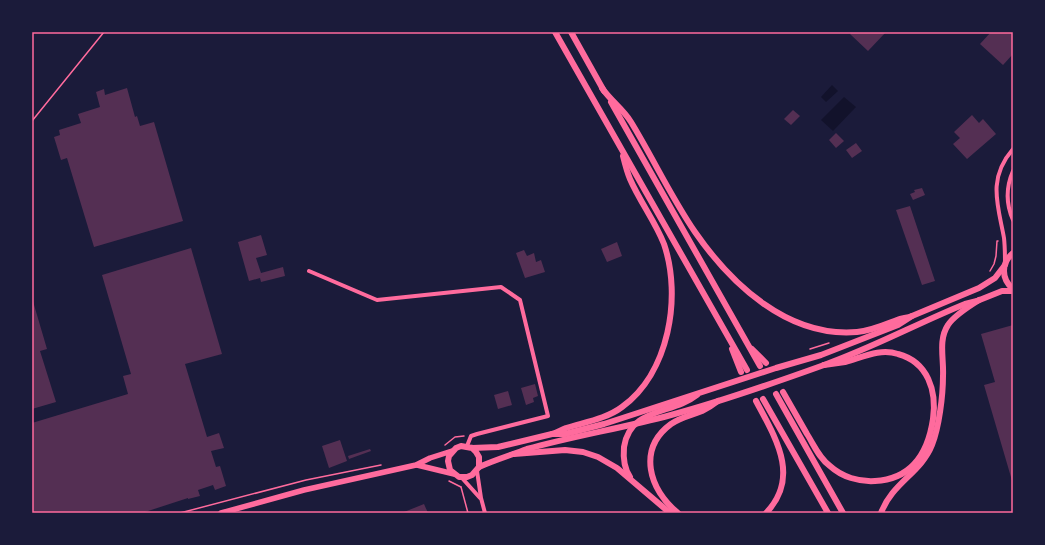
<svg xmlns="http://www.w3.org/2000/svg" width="1045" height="545" font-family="Inter,sans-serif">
<rect width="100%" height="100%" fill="#1b1b3a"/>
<g fill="#12122b">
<path d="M 832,85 L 838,91 L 826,102 L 821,97 Z"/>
<path d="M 844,97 L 856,107 L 833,131 L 821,120 Z"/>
</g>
<g fill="#542f53">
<path d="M 852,32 L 886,32 L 868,51 L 850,34 Z"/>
<path d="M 991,32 L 1013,32 L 1013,54 L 1003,65 L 980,44 Z"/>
<path d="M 127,88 L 135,117 L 137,116 L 140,126 L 154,122 L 183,221 L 94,247 L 67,158 L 61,160 L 54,137 L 60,135 L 59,130 L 81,123 L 78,114 L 100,107 L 96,92 L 104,89 L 105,95 Z"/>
<path d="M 793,110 L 800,116 L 791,125 L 784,119 Z"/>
<path d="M 972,115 L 979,123 L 983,119 L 996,134 L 967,159 L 953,144 L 960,138 L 954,132 Z"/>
<path d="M 836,133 L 844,141 L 836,148 L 829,140 Z"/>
<path d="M 856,143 L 862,151 L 852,158 L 846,150 Z"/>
<path d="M 922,188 L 925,195 L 913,200 L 910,194 L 915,192 L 914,190 Z"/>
<path d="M 910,206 L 935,281 L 922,285 L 896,210 Z"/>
<path d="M 261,235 L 267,255 L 256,258 L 261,273 L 283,267 L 285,276 L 261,282 L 260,278 L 249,281 L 238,242 Z"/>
<path d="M 617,242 L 622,256 L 607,262 L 601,249 Z"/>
<path d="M 191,248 L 222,354 L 185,364 L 207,437 L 219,433 L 224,448 L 211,451 L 216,467 L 220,466 L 226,486 L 215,490 L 213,485 L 198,490 L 200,496 L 188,499 L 188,498 L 145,512 L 32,513 L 32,423 L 128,394 L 123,376 L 131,374 L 102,275 Z"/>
<path d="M 524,250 L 527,256 L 534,253 L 536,262 L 541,260 L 545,272 L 525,278 L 516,253 Z"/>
<path d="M 32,298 L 47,349 L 40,351 L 56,402 L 32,409 Z"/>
<path d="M 1013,325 L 1013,484 L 984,385 L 995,382 L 981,334 Z"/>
<path d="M 535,384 L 538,396 L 533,398 L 534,402 L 526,405 L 521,388 Z"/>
<path d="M 508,391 L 512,405 L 498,409 L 494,395 Z"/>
<path d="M 340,440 L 347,461 L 329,468 L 322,446 Z"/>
<path d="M 370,449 L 371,451 L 349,459 L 348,456 Z"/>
<path d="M 424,504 L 428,513 L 405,513 L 404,512 Z"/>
</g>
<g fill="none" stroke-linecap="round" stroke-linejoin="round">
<g stroke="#ff6b9d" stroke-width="1.5">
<path d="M 32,121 L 104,32"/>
<path d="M 990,271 L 994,264 L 996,256 L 997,241 L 998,241"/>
<path d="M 810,349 L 829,343"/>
<path d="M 445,445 L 455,437 L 464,436"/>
<path d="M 449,481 L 461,487"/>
<path d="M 461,487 L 468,513"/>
<path d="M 180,513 L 306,480 L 381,465"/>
</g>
<g stroke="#ff6b9d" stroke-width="4">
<path d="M 1013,171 C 1006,187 1006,204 1013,220"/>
<path d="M 1005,264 C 1005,255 1005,247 1004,238 C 998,205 987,179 1013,149"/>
<path d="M 309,271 L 377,300 L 501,287 L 520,300 L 548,416 L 477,434 L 471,436 L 467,446"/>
<path d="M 477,471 L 481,498 L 485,513"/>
<path d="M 462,478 L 480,498"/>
</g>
<g stroke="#ff6b9d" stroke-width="5.5">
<path d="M 417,465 L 454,474"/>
<path d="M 221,513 L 304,490 L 416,465 L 430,458 L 452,451"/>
</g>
<g stroke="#ff6b9d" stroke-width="6">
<path d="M 1013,253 C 1001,263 1001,279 1013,289"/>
<path d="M 472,448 L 476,452 L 479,457 L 479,467 L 472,475 L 467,477 L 459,477 L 450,470 L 448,461 L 449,456 L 456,448 L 461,446 L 472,448 L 498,447 L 552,434 L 565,434 L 604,424 L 776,368 L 821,355 L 898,325 L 912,316 L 979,288 L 995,278 L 1005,265"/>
<path d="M 479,467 C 495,460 511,455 527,449 C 574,436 623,428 671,415 C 723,401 774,383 824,365 C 872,348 918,323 965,304 L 977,301 L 1002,291 L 1013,291"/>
</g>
<g stroke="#ff6b9d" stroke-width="6">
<path d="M 555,32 L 747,370"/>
<path d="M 571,32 L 604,91"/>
<path d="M 602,88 C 610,100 623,109 631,122 C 653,158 671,197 695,232 C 731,284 788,338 857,332 C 871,331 884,325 897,320 C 902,318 907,318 912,316"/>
<path d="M 611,102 L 760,366"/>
<path d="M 732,349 L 741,372"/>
<path d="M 752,349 L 766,363"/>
<path d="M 783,392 C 791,406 799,420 807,434 C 814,445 819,458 830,466 C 842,477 859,482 875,481 C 912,479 928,453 933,419 C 937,391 928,362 898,354 C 880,348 863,357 845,362 C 838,363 831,364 824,365"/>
<path d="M 776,394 L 843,513"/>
<path d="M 763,399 L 828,513"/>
<path d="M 756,401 C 775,437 801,477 766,513"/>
<path d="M 552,434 C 557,433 561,430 566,428 C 585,422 606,419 622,407 C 669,373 682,297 664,244 C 655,221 640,202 630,179 C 627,172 625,164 623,156"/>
<path d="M 514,454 L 565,450 L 583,452 L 598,457 L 617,468 L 670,513"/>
<path d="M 630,477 C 624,468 623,458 624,447 C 630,407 672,415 697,395"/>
<path d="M 678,513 C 649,490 637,449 671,424 C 681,417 692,415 702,411 C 708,408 713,405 718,401"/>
<path d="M 881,513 C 892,483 921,473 932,445 C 939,427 943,396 943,376 C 944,359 938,340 948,325 C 953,317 971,305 979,300"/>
</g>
</g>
<rect width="1045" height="545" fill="none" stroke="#1b1b3a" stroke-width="66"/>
<rect x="33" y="33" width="979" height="479" fill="none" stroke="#ff6b9d" stroke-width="1.5"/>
</svg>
